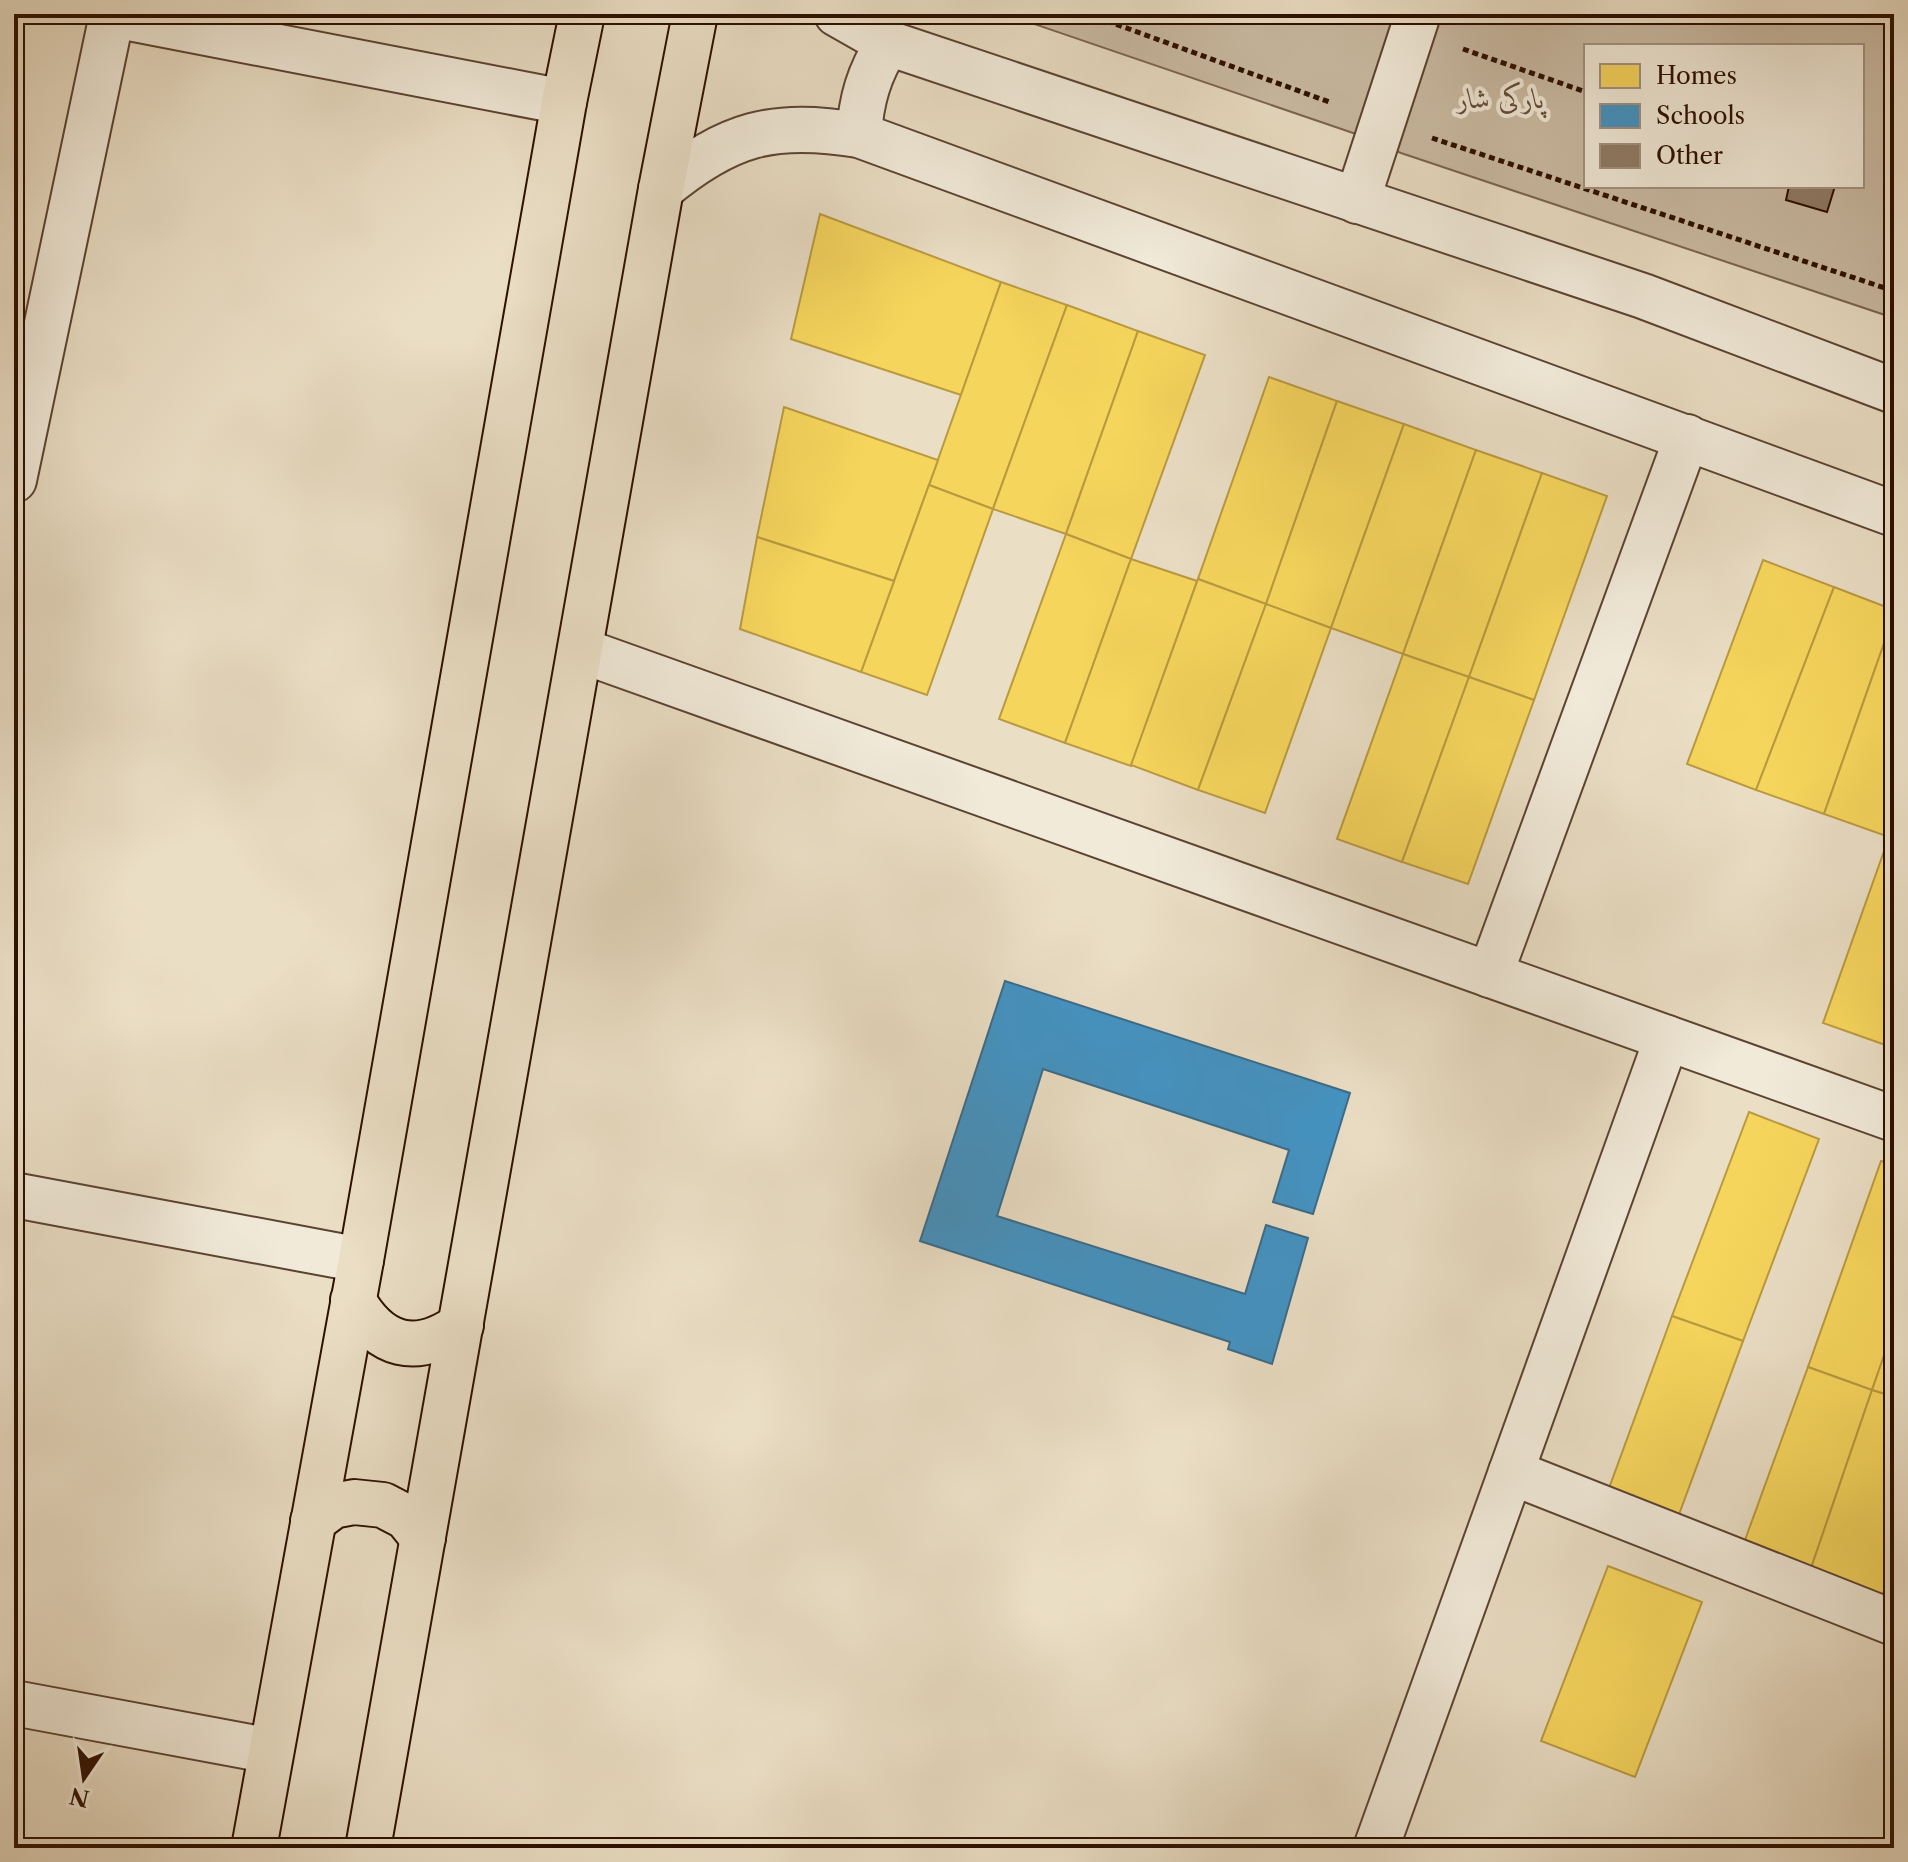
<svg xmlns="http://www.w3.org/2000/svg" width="1908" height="1862" font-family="'Libre Caslon Text',Amiri,serif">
<rect width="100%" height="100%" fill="#eadec5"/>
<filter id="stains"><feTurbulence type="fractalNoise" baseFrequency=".0025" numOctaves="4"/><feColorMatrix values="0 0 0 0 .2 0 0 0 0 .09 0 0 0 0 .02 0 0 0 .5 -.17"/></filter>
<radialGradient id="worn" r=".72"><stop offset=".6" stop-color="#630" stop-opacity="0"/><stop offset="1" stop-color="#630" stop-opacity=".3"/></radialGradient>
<path fill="#cabba4" stroke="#7c6552" stroke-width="2" fill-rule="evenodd" d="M 1005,14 L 1894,14 L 1894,318 L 1401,153 L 1356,134 ZM 1586,46 L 1862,46 L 1862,186 L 1586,186 Z"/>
<g fill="#f6d55c" stroke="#ba9a40" stroke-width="2">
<path d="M 820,214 L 1001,282 L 961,395 L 791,339 Z"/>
<path d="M 1001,282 L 1067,305 L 993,509 L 929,485 Z"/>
<path d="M 1067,305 L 1138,331 L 1066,534 L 993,509 Z"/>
<path d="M 1138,331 L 1205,355 L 1131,559 L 1066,534 Z"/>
<path d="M 1269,377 L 1337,401 L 1266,604 L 1198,579 Z"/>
<path d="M 1337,401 L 1404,424 L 1331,628 L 1266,604 Z"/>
<path d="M 784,407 L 938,460 L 894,581 L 757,537 Z"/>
<path d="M 1404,424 L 1476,450 L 1403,654 L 1331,628 Z"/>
<path d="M 1476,450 L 1542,473 L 1469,677 L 1403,654 Z"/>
<path d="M 1542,473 L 1607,496 L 1534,700 L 1469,677 Z"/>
<path d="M 929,485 L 993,509 L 927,695 L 861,672 Z"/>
<path d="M 1066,534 L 1131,559 L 1065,743 L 999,719 Z"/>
<path d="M 757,537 L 894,581 L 861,672 L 740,629 Z"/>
<path d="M 1131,559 L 1197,581 L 1131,766 L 1065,743 Z"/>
<path d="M 1763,560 L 1834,587 L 1756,790 L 1687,764 Z"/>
<path d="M 1198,579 L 1266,604 L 1198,790 L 1131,765 Z"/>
<path d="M 1834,587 L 1894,610 L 1894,615 L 1824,814 L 1756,790 Z"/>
<path d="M 1266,604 L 1331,628 L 1265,813 L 1198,790 Z"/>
<path d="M 1894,615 L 1894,822 L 1889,837 L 1824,814 Z"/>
<path d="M 1403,654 L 1469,677 L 1402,862 L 1337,839 Z"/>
<path d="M 1469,677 L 1534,700 L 1468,884 L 1402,862 Z"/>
<path d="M 1889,837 L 1894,839 L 1894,1048 L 1823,1023 Z"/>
<path d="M 1749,1112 L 1819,1139 L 1743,1341 L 1672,1316 Z"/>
<path d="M 1881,1161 L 1894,1166 L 1894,1327 L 1872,1390 L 1808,1367 Z"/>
<path d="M 1672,1316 L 1743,1341 L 1674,1528 L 1604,1502 Z"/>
<path d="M 1894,1327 L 1894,1397 L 1872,1390 Z"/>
<path d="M 1808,1367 L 1872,1390 L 1809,1574 L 1741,1551 Z"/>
<path d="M 1872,1390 L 1894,1397 L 1894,1564 L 1881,1599 L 1809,1574 Z"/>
<path d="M 1894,1564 L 1894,1604 L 1881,1599 Z"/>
<path d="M 1608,1566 L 1702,1602 L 1635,1777 L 1541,1741 Z"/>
</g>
<path fill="#4393c3" stroke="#3c6b88" stroke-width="2" d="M 1005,981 L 1350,1093 L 1313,1214 L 1273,1202 L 1289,1150 L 1043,1069 L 997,1216 L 1245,1294 L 1266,1225 L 1308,1238 L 1272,1364 L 1228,1349 L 1230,1342 L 920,1241 Z"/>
<path fill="#8f7b66" stroke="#2d0f00" stroke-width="2" d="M 1789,186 L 1835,186 L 1827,212 L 1786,200 Z"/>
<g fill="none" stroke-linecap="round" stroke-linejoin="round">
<defs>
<g id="minor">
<path d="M 108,14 L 564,102"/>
<path d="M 837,14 L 888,43 L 1643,296 L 1894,391"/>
<path d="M 859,135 C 861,100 869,73 888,43"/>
<path d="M 661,189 C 728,133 773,121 859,135 L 1894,514"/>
<path d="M 1357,201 L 1418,14"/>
<path d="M 14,480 L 112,15"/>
<path d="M 580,650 L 1894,1119"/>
<path d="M 1490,975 L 1687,437"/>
<path d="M 14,1195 L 361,1260"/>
<path d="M 1511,1472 L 1894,1623"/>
<path d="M 14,1703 L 271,1751"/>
<path d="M 1376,1848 L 1667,1038"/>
</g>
<g id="major">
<path d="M 353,1300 C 380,1347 416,1357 461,1325"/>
<path d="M 313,1521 L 333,1506 L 354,1502 L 383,1505 L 406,1517 L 423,1538"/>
<path d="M 254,1848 L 361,1260 L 564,102 L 582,14"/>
<path d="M 368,1848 L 661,189 L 695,14"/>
</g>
</defs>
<use href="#minor" stroke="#5c4331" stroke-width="48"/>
<use href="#major" stroke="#2d0f00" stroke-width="48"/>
<g stroke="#2d0f00" stroke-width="5" stroke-dasharray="6 4" stroke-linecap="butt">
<path d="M 1088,14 L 1332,103"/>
<path d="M 1463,49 L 1586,92"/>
<path d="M 1432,138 L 1894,291"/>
</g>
<use href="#minor" stroke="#f1ead9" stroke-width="44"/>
<use href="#major" stroke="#eadec5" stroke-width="44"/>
</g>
<g text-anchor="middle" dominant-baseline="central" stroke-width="8" stroke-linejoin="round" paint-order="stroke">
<g font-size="28" font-style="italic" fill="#644b39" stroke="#f1ead9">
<text x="1501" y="98">پارکی شار</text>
</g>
</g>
<rect width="1908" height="1862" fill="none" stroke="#eadec5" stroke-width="48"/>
<rect x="16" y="16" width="1876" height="1830" fill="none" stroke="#2d0f00" stroke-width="4"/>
<rect x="24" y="24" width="1860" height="1814" fill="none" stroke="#2d0f00" stroke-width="2"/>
<rect x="1584" y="44" width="280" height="144" fill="#f1ead9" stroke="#a39282" stroke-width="2"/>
<rect x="1600" y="64" width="40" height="24" fill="#f6d55c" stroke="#a39282" stroke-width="2"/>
<text x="1656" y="84" font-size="24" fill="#2d0f00">Homes</text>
<rect x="1600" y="104" width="40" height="24" fill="#4393c3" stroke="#a39282" stroke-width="2"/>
<text x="1656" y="124" font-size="24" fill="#2d0f00">Schools</text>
<rect x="1600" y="144" width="40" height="24" fill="#8f7b66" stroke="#a39282" stroke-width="2"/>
<text x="1656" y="164" font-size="24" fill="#2d0f00">Other</text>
<g transform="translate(84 1778) rotate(193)" stroke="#f1ead9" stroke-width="6" paint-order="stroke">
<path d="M0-6L14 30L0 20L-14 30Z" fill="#2d0f00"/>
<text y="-12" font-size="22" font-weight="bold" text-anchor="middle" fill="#2d0f00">N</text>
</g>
<rect width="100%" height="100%" filter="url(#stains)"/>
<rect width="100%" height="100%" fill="url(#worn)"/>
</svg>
